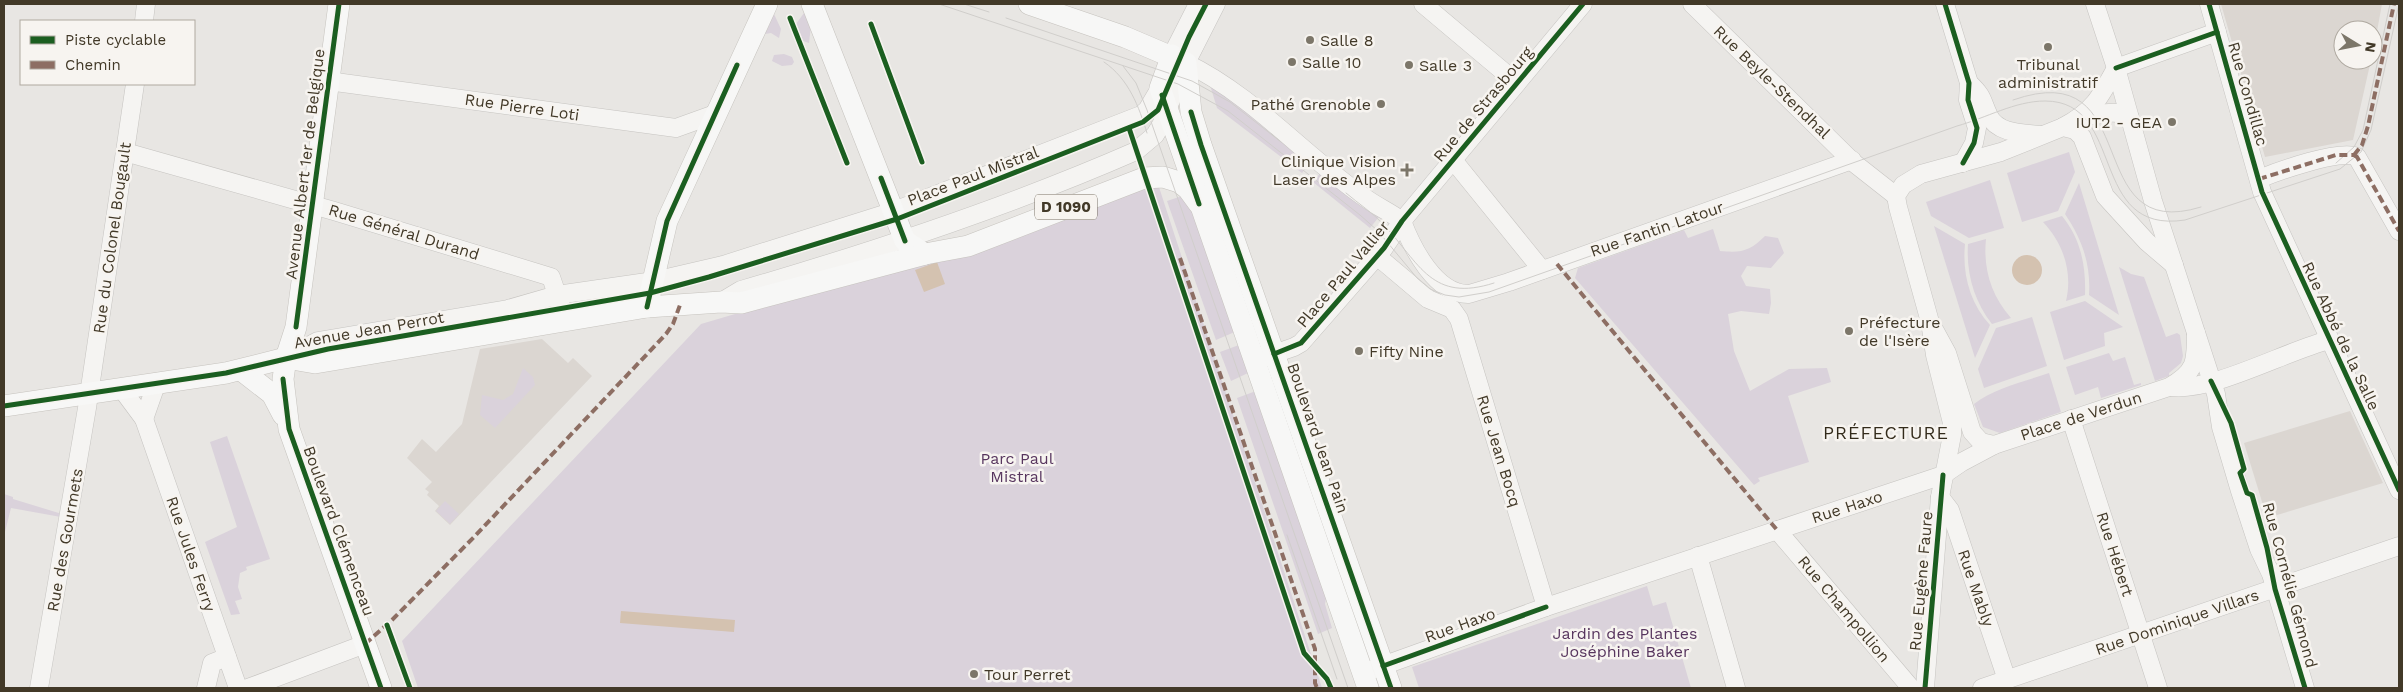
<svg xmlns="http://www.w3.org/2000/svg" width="2403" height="692" font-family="'Work Sans',sans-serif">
<rect width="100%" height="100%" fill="#e8e6e3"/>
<g fill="#dbd6d1">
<path d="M 2221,4 L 2382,4 L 2373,53 L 2373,30 L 2343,30 L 2343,60 L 2371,60 L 2353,140 L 2265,157 Z"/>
<path d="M 542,339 L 568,363 L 573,358 L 592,376 L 450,525 L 435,511 L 439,506 L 427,495 L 429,492 L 425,489 L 432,482 L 407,458 L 422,439 L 436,452 L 462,424 L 480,349 Z"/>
<path d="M 2350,411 L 2383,483 L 2267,518 L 2244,443 Z"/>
</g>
<g fill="#dad2db">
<path d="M 804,13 L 811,26 L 809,43 L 803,41 L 796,24 Z"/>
<path d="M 774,14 L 781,29 L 779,38 L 771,33 L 765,34 Z"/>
<path d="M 784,54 L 792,57 L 794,62 L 792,65 L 782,66 L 772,61 L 774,55 Z"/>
<path d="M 1210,85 L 1313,160 L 1302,173 L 1217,108 Z"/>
<path d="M 2069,152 L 2075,172 L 2058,211 L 2022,222 L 2007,173 Z"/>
<path d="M 1323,170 L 1382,213 L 1370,228 L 1313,182 Z"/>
<path d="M 1990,180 L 2004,228 L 1969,238 L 1931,216 L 1926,202 Z"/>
<path d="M 2079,183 L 2119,315 L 2089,295 C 2091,264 2082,239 2065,214 Z"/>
<path d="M 1158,184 L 1322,688 L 418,688 L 402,641 L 701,324 L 927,258 Z"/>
<path d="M 1182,196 L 1196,218 L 1237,331 L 1216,340 L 1167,201 Z"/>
<path d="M 2062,216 C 2081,239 2086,266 2085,295 L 2066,301 C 2073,272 2063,243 2043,222 Z"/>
<path d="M 1934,226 L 1965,244 C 1962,274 1970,303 1990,325 L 1975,358 Z"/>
<path d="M 1713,229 L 1720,251 C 1742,253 1750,251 1765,236 L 1778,238 L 1784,253 L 1771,268 L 1747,266 L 1741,276 L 1746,286 L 1770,289 L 1771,303 L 1769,314 L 1741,311 L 1728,314 L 1734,351 L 1750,391 L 1789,369 L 1827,368 L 1831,382 L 1788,396 L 1809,462 L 1758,478 L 1760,481 L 1754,485 L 1575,278 L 1578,268 L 1684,230 L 1688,238 Z"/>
<path d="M 1986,239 C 1983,269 1991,295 2011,318 L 1992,324 C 1974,301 1966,273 1968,244 Z"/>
<path d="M 2119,267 L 2131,274 L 2144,277 L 2166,337 L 2177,333 L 2180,335 L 2183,356 L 2181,363 L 2169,373 L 2169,376 L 2155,381 Z"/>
<path d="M 2085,301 L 2123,327 L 2104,333 L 2105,346 L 2064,360 L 2050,312 Z"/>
<path d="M 2032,317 L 2047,366 L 1984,388 L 1978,369 L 1996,328 Z"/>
<path d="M 1239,345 L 1248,373 L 1231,381 L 1220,352 Z"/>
<path d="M 2109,353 L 2113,361 L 2125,357 L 2134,385 L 2141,383 L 2141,385 L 2101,398 L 2098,387 L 2075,395 L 2066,367 Z"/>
<path d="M 523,368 L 533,377 L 535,385 L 495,428 L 480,415 L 482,395 L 503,400 L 513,394 Z"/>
<path d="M 2049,373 L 2061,412 L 2000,433 L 1983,427 L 1974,404 C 1994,388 2024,382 2049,373 Z"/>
<path d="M 1256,391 L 1327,593 L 1325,604 L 1332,628 L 1318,634 L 1237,398 Z"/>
<path d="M 227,436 L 270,559 L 246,567 L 247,570 L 240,573 L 238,587 L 242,599 L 235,601 L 240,614 L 231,615 L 205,542 L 237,527 L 210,442 Z"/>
<path d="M 4,494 L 13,497 L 13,499 L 62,514 L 61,517 L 11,508 L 4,536 Z"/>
<path d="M 445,501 L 459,514 L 450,524 L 436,511 Z"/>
<path d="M 1647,586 L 1653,606 L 1666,602 L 1691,688 L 1419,688 L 1412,667 Z"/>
</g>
<g fill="#d4c2b0">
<circle cx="2027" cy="270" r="15"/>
<path d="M 937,262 L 945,284 L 924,292 L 915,270 Z"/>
<path d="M 621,611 L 735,620 L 734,632 L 620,623 Z"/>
</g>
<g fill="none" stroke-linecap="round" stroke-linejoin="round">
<defs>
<g id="minor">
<path d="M 1423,4 L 1517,83"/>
<path d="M 1692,4 L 1854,163 L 1896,196"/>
<path d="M 1945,4 L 1969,83 L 1968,100 L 1977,128 L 1974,143 L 1963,163"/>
<path d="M 2095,4 L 2116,68 L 2153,201 L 2216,394 L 2221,427 L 2240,491 L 2259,549 L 2271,574 L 2305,688"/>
<path d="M 2209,4 L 2262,192 L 2399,490"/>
<path d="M 144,21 L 146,4"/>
<path d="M 1172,55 L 1198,4"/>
<path d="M 1186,63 C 1254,96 1302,154 1364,197 C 1376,206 1390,212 1402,221"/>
<path d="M 2116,68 L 2217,32"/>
<path d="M 328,81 L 676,128 L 715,114"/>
<path d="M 1969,83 C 1984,97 1981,99 1989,116 C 1998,134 2023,133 2040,135"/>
<path d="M 2084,116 C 2100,115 2115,108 2130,118"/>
<path d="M 2063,127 C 2093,111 2100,98 2116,68"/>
<path d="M 125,152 L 334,211 L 551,277 L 566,321"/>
<path d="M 1453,160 L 1542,270"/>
<path d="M 2259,179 C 2276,172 2342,148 2357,157 L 2399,231"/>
<path d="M 1402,221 C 1412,248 1436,295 1469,294 L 1509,282 L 1852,160"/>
<path d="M 1377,256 L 1428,299 L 1452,309 L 1459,319 L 1546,607"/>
<path d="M 721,302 L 741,290 C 875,251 1008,207 1136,151 L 1155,135 L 1161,125 L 1186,63 L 1216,4"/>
<path d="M 1935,331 L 1947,353 L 1972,432 L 1981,442 L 1994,445"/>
<path d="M 286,358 L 318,341 L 508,309 L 557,295 L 654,281 L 723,265 L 894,211 L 1141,115 L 1147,110 L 1160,88"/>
<path d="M 1262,358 L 1294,347 L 1301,343 L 1384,248 L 1402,221 L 1583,4"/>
<path d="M 2172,387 C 2212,392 2286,351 2329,340"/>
<path d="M 121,388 L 144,419 L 238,688"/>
<path d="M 144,419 L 157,382"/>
<path d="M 2071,419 L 2158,688"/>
<path d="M 1940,497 L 1950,510 L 2007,680"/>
<path d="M 1777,530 L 1911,688"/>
<path d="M 1698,556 L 1736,688"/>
<path d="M 1371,670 L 1546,607 L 1943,475 L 1962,462 L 1994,445 L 2169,387 C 2196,372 2196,362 2196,333"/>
<path d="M 39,688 L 87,408 L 135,84"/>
<path d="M 206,688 L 212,663 L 227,657"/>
<path d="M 248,688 L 365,644"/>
<path d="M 1925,688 L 1940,497 L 1952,435 L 1952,423 L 1935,355 L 1930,322 L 1898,207 L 1896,196 L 1903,185 L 1921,174 L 2001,152 L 2063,127 L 2075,130 L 2082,137 L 2105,196 L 2147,242 L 2174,265"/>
<path d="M 1982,688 L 2399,546"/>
</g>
<g id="major">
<path d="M 339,4 L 296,327 L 286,358 L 283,379 L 289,429 L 381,688"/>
<path d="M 812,4 L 905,241 L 925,254"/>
<path d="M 1029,4 L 1125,37 L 1186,63 L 1191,112 L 1201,145 L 1391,688"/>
<path d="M 1172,55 L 1160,88 L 1368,688"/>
<path d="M 647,307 L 667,221 L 767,4"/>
<path d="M 241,370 L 272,394 L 283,415"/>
<path d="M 4,406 L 226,373 L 286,358 L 315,363 L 647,307 L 721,302 L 741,303 L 925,254 L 968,246 L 1144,178 L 1163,177 L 1179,182 L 1188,189 L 1199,204"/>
</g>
</defs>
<use href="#minor" stroke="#c6c4c1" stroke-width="19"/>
<use href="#major" stroke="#c6c3be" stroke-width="22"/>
<use href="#minor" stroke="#f5f4f2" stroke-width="18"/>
<use href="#major" stroke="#f7f7f6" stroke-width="21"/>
<g stroke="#d0cecb" stroke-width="1">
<path d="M 939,4 L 1178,84 L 1228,111 L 1360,215 L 1378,231 L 1417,278 L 1430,289 L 1445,295 L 1459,297 L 1489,292 L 1957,126 C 1986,118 2015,101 2045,101 C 2127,101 2087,235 2185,220 L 2340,169 L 2361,152 L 2371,130 L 2399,4"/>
<path d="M 964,4 L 989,12"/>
<path d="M 1006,18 L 1192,81 L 1230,102 L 1281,142"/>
<path d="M 1104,62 C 1129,79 1139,107 1147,133"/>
<path d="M 1123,66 L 1136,83 L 1147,110 L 1348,688"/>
<path d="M 2013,100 C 2147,53 2078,245 2201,207"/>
<path d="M 2336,163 L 2354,147 L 2363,130 L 2390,4"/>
<path d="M 1346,193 C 1359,204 1373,213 1384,225 C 1420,264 1432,303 1494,283"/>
<path d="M 1287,535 L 1337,679"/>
</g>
<g stroke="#8d6e63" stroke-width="4" stroke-dasharray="8 4" stroke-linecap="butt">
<path d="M 2354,155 L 2362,145 L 2368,126 L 2394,4"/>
<path d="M 2354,155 L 2357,157 L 2399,231"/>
<path d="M 2259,179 L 2336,155 L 2354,155"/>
<path d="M 1180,258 L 1315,649 L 1315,683 L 1317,688"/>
<path d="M 1557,264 L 1777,530"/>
<path d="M 365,644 L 392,620 L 475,536 L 666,334 L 673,324 L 680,305"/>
</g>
<defs>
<g id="cycleway">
<path d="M 1945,4 L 1969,83 L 1968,100 L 1977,128 L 1974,143 L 1963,163"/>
<path d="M 2209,4 L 2262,192 L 2399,490"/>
<path d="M 790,18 L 847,163"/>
<path d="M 871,24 L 922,162"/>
<path d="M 2116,68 L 2217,32"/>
<path d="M 1162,95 L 1199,204"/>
<path d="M 1191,112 L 1201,145 L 1391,688"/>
<path d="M 1129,128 L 1304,653 L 1327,679 L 1331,688"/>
<path d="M 881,178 L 905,241"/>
<path d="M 647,307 L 667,221 L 737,65"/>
<path d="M 296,327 L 339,4"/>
<path d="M 1274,354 L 1301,343 L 1384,248 L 1402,221 L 1583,4"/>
<path d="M 283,379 L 289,429 L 381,688"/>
<path d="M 2211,381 L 2231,423 L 2244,469 L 2240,473 L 2247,493 L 2252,495 L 2267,548 L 2275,589 L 2305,688"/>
<path d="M 4,406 L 226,373 L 328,349 L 650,293 L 709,277 L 897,219 L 1143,122 L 1158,110 L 1189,37 L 1206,4"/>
<path d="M 387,625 L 410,688"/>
<path d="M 1383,666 L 1546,607"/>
<path d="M 1925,688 L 1943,475"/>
</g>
</defs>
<use href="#cycleway" stroke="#f7f4f0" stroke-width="8"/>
<use href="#cycleway" stroke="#1b5e20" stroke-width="5"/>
</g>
<g fill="#7c7669" stroke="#f7f4f0" stroke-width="2">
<circle cx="1310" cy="40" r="5"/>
<circle cx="2048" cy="47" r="5"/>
<circle cx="1292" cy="62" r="5"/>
<circle cx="1409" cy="65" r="5"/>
<circle cx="1381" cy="104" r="5"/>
<circle cx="2172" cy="122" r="5"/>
<path d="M1404.5 162.5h5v5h5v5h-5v5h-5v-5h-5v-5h5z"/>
<circle cx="1849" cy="331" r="5"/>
<circle cx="1359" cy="351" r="5"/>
<circle cx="974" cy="674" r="5"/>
</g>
<g text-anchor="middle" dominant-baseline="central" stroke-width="5" stroke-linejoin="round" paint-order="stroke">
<rect fill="#f7f4f0" stroke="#787164" stroke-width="1" x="1035" y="194.5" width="62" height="25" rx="4"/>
<g font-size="15" font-weight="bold" fill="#423928">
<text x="1066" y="207">D 1090</text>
</g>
<g font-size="16" fill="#423928" stroke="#f7f4f0" text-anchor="start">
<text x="1320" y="40">Salle 8</text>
<text x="1302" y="62">Salle 10</text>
<text x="2048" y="64" text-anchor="middle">Tribunal<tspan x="2048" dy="18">administratif</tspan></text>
<text x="1419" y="65">Salle 3</text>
<text x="1371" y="104" text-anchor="end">Pathé Grenoble</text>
<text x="2162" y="122" text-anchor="end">IUT2 - GEA</text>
<text x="1396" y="161" text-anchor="end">Clinique Vision<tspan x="1396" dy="18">Laser des Alpes</tspan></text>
<text x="1859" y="322">Préfecture<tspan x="1859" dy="18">de l'Isère</tspan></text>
<text x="1369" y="351">Fifty Nine</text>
<text x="984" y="674">Tour Perret</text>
</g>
<g font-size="16" fill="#423928" stroke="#f7f4f0">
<text transform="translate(1772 82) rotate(44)">Rue Beyle-Stendhal</text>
<text transform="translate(2248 94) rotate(74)">Rue Condillac</text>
<text transform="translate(1483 104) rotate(-50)">Rue de Strasbourg</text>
<text transform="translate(522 107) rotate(8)">Rue Pierre Loti</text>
<text transform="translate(305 164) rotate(-83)">Avenue Albert 1er de Belgique</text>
<text transform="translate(973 176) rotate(-21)">Place Paul Mistral</text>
<text transform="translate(1657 229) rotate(-19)">Rue Fantin Latour</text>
<text transform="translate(404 232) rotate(17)">Rue Général Durand</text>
<text transform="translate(112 238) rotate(-82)">Rue du Colonel Bougault</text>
<text transform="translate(1343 274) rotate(-50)">Place Paul Vallier</text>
<text transform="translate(369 330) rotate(-10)">Avenue Jean Perrot</text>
<text transform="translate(2341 336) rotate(65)">Rue Abbé de la Salle</text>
<text transform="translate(2081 416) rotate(-18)">Place de Verdun</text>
<text transform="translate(1318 438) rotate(71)">Boulevard Jean Pain</text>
<text transform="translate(1499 451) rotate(73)">Rue Jean Bocq</text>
<text transform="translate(1847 507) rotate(-18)">Rue Haxo</text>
<text transform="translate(339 531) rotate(70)">Boulevard Clémenceau</text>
<text transform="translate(65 540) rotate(-80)">Rue des Gourmets</text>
<text transform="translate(191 554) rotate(71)">Rue Jules Ferry</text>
<text transform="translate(2115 554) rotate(72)">Rue Hébert</text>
<text transform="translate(1921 581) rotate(-85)">Rue Eugène Faure</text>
<text transform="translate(2290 585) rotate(75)">Rue Cornélie Gémond</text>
<text transform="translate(1976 588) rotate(71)">Rue Mably</text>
<text transform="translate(1844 609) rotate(50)">Rue Champollion</text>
<text transform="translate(2177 622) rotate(-19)">Rue Dominique Villars</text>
<text transform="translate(1460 625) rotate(-20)">Rue Haxo</text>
</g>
<g font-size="16" fill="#57355e" stroke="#f7f4f0">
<text x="1017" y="458">Parc Paul<tspan x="1017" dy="18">Mistral</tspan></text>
<text x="1625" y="633">Jardin des Plantes<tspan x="1625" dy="18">Joséphine Baker</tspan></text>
</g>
<g font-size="18" letter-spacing="1" fill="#332b1b" stroke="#f7f4f0">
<text x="1886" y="432">PRÉFECTURE</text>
</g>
</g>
<rect width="2403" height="692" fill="none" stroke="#423928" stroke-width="10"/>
<rect x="20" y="20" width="175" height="65" fill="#f7f4f0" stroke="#afa9a0"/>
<rect x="30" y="36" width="25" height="8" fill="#1b5e20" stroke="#afa9a0"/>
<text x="65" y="45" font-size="15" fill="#423928">Piste cyclable</text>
<rect x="30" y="61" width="25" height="8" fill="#8d6e63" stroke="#afa9a0"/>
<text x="65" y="70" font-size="15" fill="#423928">Chemin</text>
<g transform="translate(2358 45) rotate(100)"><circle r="24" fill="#f7f4f0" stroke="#afa9a0"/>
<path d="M0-4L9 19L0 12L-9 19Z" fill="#7c7669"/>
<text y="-8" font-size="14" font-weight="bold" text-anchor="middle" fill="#423928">N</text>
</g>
</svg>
